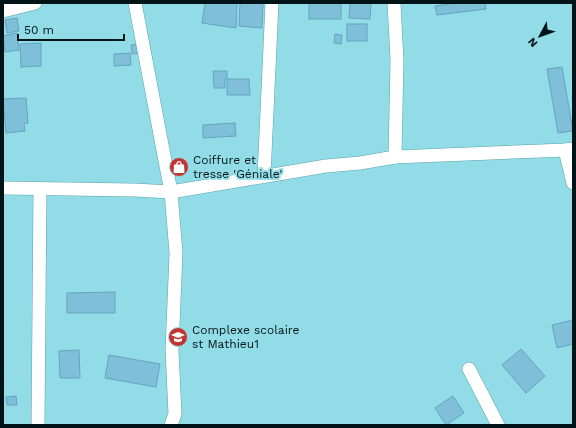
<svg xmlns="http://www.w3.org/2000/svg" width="576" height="428" font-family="'Work Sans',sans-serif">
<rect width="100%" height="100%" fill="#92dce7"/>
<g fill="#7fbfda" stroke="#65a4be">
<path d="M 205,3 L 237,3 L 236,28 L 202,23 Z"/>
<path d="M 240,3 L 263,3 L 262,28 L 239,26 Z"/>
<rect x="309" y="3" width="32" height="16"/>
<path d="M 350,3 L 371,3 L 370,19 L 349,18 Z"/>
<path d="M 456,3 L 485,3 L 486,9 L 437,15 L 435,6 Z"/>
<path d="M 17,18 L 19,31 L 7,33 L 5,20 Z"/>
<rect x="347" y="24" width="20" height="17"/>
<path d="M 17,33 L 19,50 L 5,52 L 3,36 Z"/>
<path d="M 335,34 L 342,35 L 341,44 L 334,43 Z"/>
<path d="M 41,43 L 41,66 L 21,67 L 20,44 Z"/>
<path d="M 140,44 L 141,53 L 132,54 L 131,45 Z"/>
<path d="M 130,53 L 131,65 L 114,66 L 114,54 Z"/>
<path d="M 562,67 L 573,131 L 558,133 L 547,69 Z"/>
<path d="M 213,71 L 227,71 L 227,78 L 225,78 L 225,88 L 214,88 Z"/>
<path d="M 227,79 L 249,79 L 250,95 L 227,95 Z"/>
<path d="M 26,98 L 28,123 L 24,124 L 25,131 L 6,133 L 3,99 Z"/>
<path d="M 235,123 L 236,136 L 203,138 L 203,125 Z"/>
<path d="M 115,292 L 115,313 L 67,313 L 67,293 Z"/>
<path d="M 573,320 L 573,344 L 557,348 L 552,325 Z"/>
<path d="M 521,349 L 545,376 L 526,393 L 502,365 Z"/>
<path d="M 79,350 L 80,378 L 60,378 L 59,351 Z"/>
<path d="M 109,355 L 160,364 L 156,387 L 105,378 Z"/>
<path d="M 16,396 L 17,405 L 7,405 L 6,397 Z"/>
<path d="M 453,396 L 464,413 L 446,425 L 435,408 Z"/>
</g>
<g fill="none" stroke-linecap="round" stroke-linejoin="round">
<defs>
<g id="street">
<path d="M 135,3 L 171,192 L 176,253 L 172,350 L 175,414 L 171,425"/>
<path d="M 394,3 L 397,60 L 395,157"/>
<path d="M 3,11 L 35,3"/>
<path d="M 565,150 L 573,183"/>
<path d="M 264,176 L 272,3"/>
<path d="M 3,188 L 134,190 L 171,192 L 326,166 L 360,163 L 395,157 L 565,150 L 573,149"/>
<path d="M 469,369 L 498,425"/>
<path d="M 38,425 L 40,189"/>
</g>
</defs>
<use href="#street" stroke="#58a2ac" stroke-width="14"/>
<use href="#street" stroke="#fff" stroke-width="13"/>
</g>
<defs>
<symbol id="shop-disc" viewBox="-11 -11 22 22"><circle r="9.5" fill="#c33430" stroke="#92dce7"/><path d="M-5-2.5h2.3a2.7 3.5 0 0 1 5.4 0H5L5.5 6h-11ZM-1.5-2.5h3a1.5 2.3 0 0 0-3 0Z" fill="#fff"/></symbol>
<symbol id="school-disc" viewBox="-11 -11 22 22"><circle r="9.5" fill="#c33430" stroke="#92dce7"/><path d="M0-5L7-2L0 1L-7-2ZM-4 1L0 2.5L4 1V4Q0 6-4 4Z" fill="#fff"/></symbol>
</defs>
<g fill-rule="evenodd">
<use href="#shop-disc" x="168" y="156" width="22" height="22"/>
<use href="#school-disc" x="167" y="326" width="22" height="22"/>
</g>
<g text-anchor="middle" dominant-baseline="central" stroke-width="4" stroke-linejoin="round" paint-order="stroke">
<g font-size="12" fill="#001316" stroke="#92dce7" text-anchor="start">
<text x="193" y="160">Coiffure et<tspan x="193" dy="14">tresse 'Géniale'</tspan></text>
<text x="192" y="330">Complexe scolaire<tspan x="192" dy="14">st Mathieu1</tspan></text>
</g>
</g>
<rect width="576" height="428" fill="none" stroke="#001316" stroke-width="8"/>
<g transform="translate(540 36) rotate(229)" stroke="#92dce7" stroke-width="3" paint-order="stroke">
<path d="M0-3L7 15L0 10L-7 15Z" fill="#001316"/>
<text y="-6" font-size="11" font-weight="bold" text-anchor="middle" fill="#001316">N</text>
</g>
<path d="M18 34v6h106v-6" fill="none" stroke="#001316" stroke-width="2"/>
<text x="24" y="34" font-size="12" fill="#001316" stroke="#92dce7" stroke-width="3" paint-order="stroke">50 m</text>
</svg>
